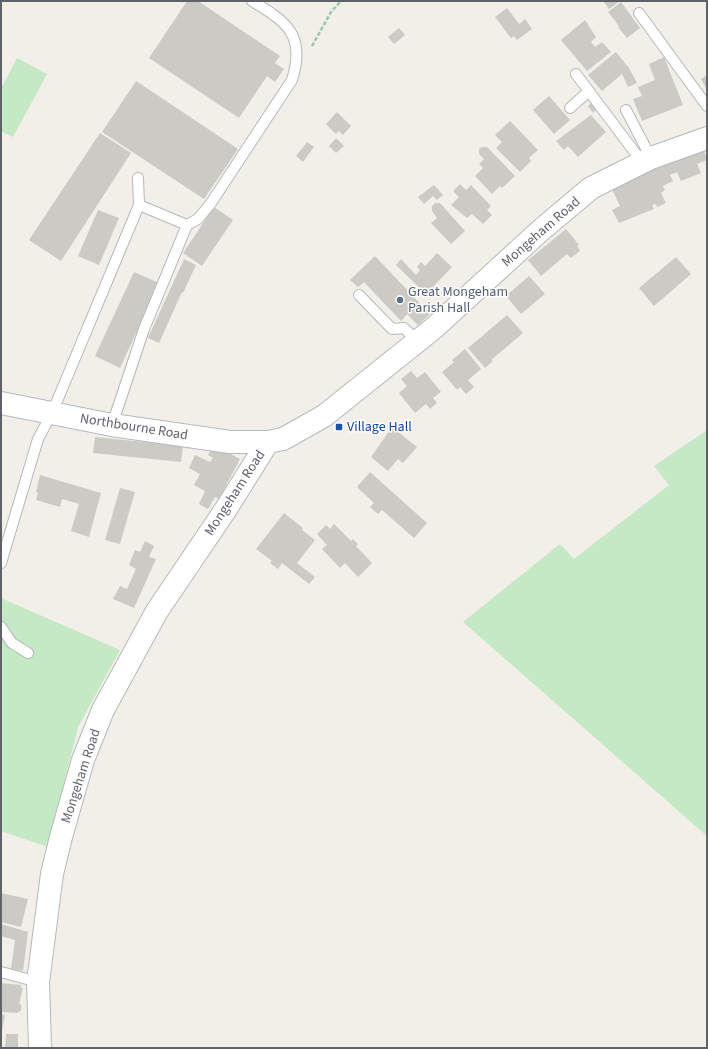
<svg xmlns="http://www.w3.org/2000/svg" width="708" height="1049" font-family="'Source Sans 3',sans-serif">
<rect width="100%" height="100%" fill="#f1efe8"/>
<g fill="#c5e8c5">
<path d="M 17,58 L 47,74 L 13,137 L 1,131 L 1,89 Z"/>
<path d="M 707,430 L 707,836 L 463,622 L 560,544 L 574,559 L 669,485 L 654,466 Z"/>
<path d="M 1,598 L 120,650 L 78,727 L 48,847 L 1,831 Z"/>
</g>
<g fill="#cccac5">
<path d="M 187,1 L 198,1 L 280,56 L 275,63 L 284,69 L 275,82 L 267,76 L 239,118 L 149,58 Z"/>
<path d="M 603,1 L 620,1 L 609,9 Z"/>
<path d="M 621,2 L 640,28 L 627,38 L 618,27 L 624,22 L 619,26 L 608,12 Z"/>
<path d="M 507,8 L 519,24 L 525,19 L 532,29 L 517,40 L 514,36 L 511,38 L 495,17 Z"/>
<path d="M 585,20 L 596,37 L 591,42 L 595,47 L 602,42 L 611,52 L 587,71 L 561,40 Z"/>
<path d="M 399,28 L 405,35 L 394,44 L 388,37 Z"/>
<path d="M 616,52 L 629,68 L 637,83 L 628,87 L 622,74 L 602,91 L 588,75 Z"/>
<path d="M 664,57 L 683,105 L 642,121 L 633,99 L 642,96 L 638,87 L 655,80 L 649,64 Z"/>
<path d="M 707,75 L 707,90 L 701,79 Z"/>
<path d="M 136,81 L 238,149 L 204,199 L 102,132 Z"/>
<path d="M 549,96 L 570,120 L 554,134 L 533,110 Z"/>
<path d="M 593,102 L 598,108 L 593,113 L 588,106 Z"/>
<path d="M 337,112 L 351,126 L 343,135 L 339,131 L 336,134 L 326,124 Z"/>
<path d="M 591,115 L 606,132 L 578,157 L 568,146 L 564,150 L 556,141 Z"/>
<path d="M 510,121 L 538,150 L 529,158 L 531,161 L 520,172 L 496,148 L 502,142 L 495,135 Z"/>
<path d="M 100,133 L 131,153 L 61,261 L 29,240 Z"/>
<path d="M 336,138 L 344,146 L 336,153 L 329,146 Z"/>
<path d="M 307,142 L 314,147 L 303,162 L 296,156 Z"/>
<path d="M 482,147 L 487,147 L 515,176 L 502,188 L 500,186 L 492,194 L 475,176 L 483,168 L 479,164 L 484,159 L 479,154 L 479,149 Z"/>
<path d="M 703,148 L 707,160 L 697,164 L 701,173 L 681,181 L 677,172 L 670,175 L 673,181 L 663,186 L 665,190 L 661,193 L 666,203 L 657,207 L 656,204 L 652,205 L 654,209 L 619,223 L 612,210 L 620,206 L 612,189 L 664,163 Z"/>
<path d="M 460,184 L 466,190 L 471,185 L 491,206 L 487,210 L 492,215 L 483,224 L 472,214 L 467,218 L 451,205 L 459,197 L 453,191 Z"/>
<path d="M 434,185 L 443,195 L 437,200 L 433,196 L 424,204 L 418,197 Z"/>
<path d="M 435,203 L 440,203 L 465,231 L 451,244 L 431,223 L 437,218 L 432,211 L 432,206 Z"/>
<path d="M 214,207 L 233,220 L 202,266 L 183,253 Z"/>
<path d="M 98,210 L 119,218 L 99,265 L 78,256 Z"/>
<path d="M 566,229 L 579,245 L 577,246 L 580,251 L 571,258 L 567,254 L 541,276 L 528,260 Z"/>
<path d="M 437,253 L 452,267 L 426,294 L 396,265 L 401,259 L 416,275 L 420,270 L 417,267 L 421,262 L 425,266 Z"/>
<path d="M 375,256 L 430,314 L 418,325 L 407,314 L 401,321 L 364,282 L 358,287 L 350,280 Z"/>
<path d="M 676,257 L 691,274 L 654,306 L 639,288 Z"/>
<path d="M 184,259 L 196,265 L 183,293 L 182,292 L 159,343 L 148,338 Z"/>
<path d="M 134,272 L 159,283 L 120,368 L 95,356 Z"/>
<path d="M 529,276 L 545,294 L 521,314 L 506,296 Z"/>
<path d="M 507,315 L 523,333 L 491,360 L 493,361 L 485,368 L 468,348 Z"/>
<path d="M 465,349 L 481,369 L 468,380 L 474,387 L 466,394 L 460,387 L 457,390 L 442,372 L 454,362 L 452,360 Z"/>
<path d="M 411,371 L 417,378 L 425,372 L 441,392 L 433,398 L 437,403 L 430,409 L 426,404 L 415,413 L 399,393 L 407,386 L 401,379 Z"/>
<path d="M 392,427 L 417,447 L 403,463 L 398,459 L 388,471 L 371,457 Z"/>
<path d="M 95,437 L 183,446 L 181,462 L 93,453 Z"/>
<path d="M 211,450 L 227,452 L 240,459 L 219,499 L 215,497 L 208,509 L 199,504 L 205,491 L 194,485 L 200,474 L 189,468 L 195,455 L 210,462 L 213,458 L 208,455 Z"/>
<path d="M 370,472 L 427,523 L 414,538 L 382,510 L 378,514 L 370,507 L 374,503 L 357,487 Z"/>
<path d="M 40,475 L 101,493 L 89,537 L 71,531 L 79,504 L 62,499 L 60,507 L 36,500 L 38,493 L 36,492 Z"/>
<path d="M 120,488 L 135,492 L 120,544 L 105,540 Z"/>
<path d="M 284,513 L 303,528 L 302,530 L 315,540 L 297,563 L 315,577 L 309,584 L 282,563 L 278,569 L 270,563 L 272,561 L 256,549 Z"/>
<path d="M 334,524 L 351,541 L 353,539 L 358,544 L 356,546 L 372,563 L 358,577 L 345,563 L 340,568 L 322,549 L 327,545 L 317,534 L 326,525 L 330,529 Z"/>
<path d="M 145,541 L 154,546 L 149,557 L 156,559 L 134,608 L 113,599 L 120,586 L 127,589 L 136,569 L 129,565 L 135,550 L 140,552 Z"/>
<path d="M 1,893 L 28,899 L 21,927 L 1,922 Z"/>
<path d="M 1,924 L 28,932 L 23,971 L 11,969 L 15,940 L 1,936 Z"/>
<path d="M 1,983 L 21,985 L 21,988 L 23,988 L 19,1004 L 21,1004 L 21,1011 L 19,1011 L 18,1013 L 1,1012 Z"/>
<path d="M 1,1014 L 5,1015 L 2,1031 L 1,1031 Z"/>
<path d="M 6,1034 L 18,1034 L 18,1048 L 5,1048 Z"/>
</g>
<g fill="none" stroke-linecap="round" stroke-linejoin="round">
<defs>
<g id="service">
<path d="M 639,13 L 707,106"/>
<path d="M 576,74 L 642,162"/>
<path d="M 570,108 L 589,91"/>
<path d="M 626,110 L 651,158"/>
<path d="M 187,225 L 198,219 L 211,203 L 292,80 C 306,35 287,22 252,1"/>
<path d="M 359,295 L 392,329 L 404,328 L 418,342"/>
<path d="M 112,425 L 144,329 L 187,225 L 139,205"/>
<path d="M 1,563 L 38,439 L 52,413 L 139,205 L 138,178"/>
<path d="M 1,627 L 12,643 L 28,653"/>
<path d="M 1,972 L 38,982"/>
</g>
<g id="tertiary">
<path d="M 1,403 L 112,425 L 230,442 L 268,442 L 283,439 L 324,416 L 434,328 L 541,230 L 591,188 L 651,158 L 707,138"/>
<path d="M 40,1048 L 38,982 L 52,874 L 61,837 L 83,760 L 103,710 L 157,611 L 226,509 L 268,442"/>
</g>
</defs>
<use href="#service" stroke="#b5b8bc" stroke-width="12"/>
<use href="#tertiary" stroke="#b5b8bc" stroke-width="24"/>
<path stroke="#9cc7a9" stroke-width="2.5" stroke-dasharray="4 2" stroke-linecap="butt" d="M 312,46 L 331,12 L 341,1"/>
<use href="#service" stroke="#fff" stroke-width="10"/>
<use href="#tertiary" stroke="#fff" stroke-width="22"/>
</g>
<circle fill="#5c6f8a" stroke="#fff" stroke-width="1.5" cx="400" cy="300" r="4"/>
<rect fill="#1a4fb4" stroke="#fff" stroke-width="1.5" x="335" y="423" width="8" height="8" rx="2"/>
<g text-anchor="middle" dominant-baseline="central" stroke-width="3" stroke-linejoin="round" paint-order="stroke">
<g font-size="14" fill="#5f6368" stroke="#fff">
<text transform="translate(541 232) rotate(-41)">Mongeham Road</text>
<text transform="translate(134 427) rotate(9)">Northbourne Road</text>
<text transform="translate(235 493) rotate(-57)">Mongeham Road</text>
<text transform="translate(81 776) rotate(-72)">Mongeham Road</text>
</g>
<g font-size="14" fill="#4e5e75" stroke="#fff" text-anchor="start">
<text x="408" y="292">Great Mongeham<tspan x="408" dy="16">Parish Hall</tspan></text>
</g>
<g font-size="14" fill="#164399" stroke="#fff" text-anchor="start">
<text x="347" y="427">Village Hall</text>
</g>
</g>
<rect width="708" height="1049" fill="none" stroke="#5f6368" stroke-width="4"/>
</svg>
